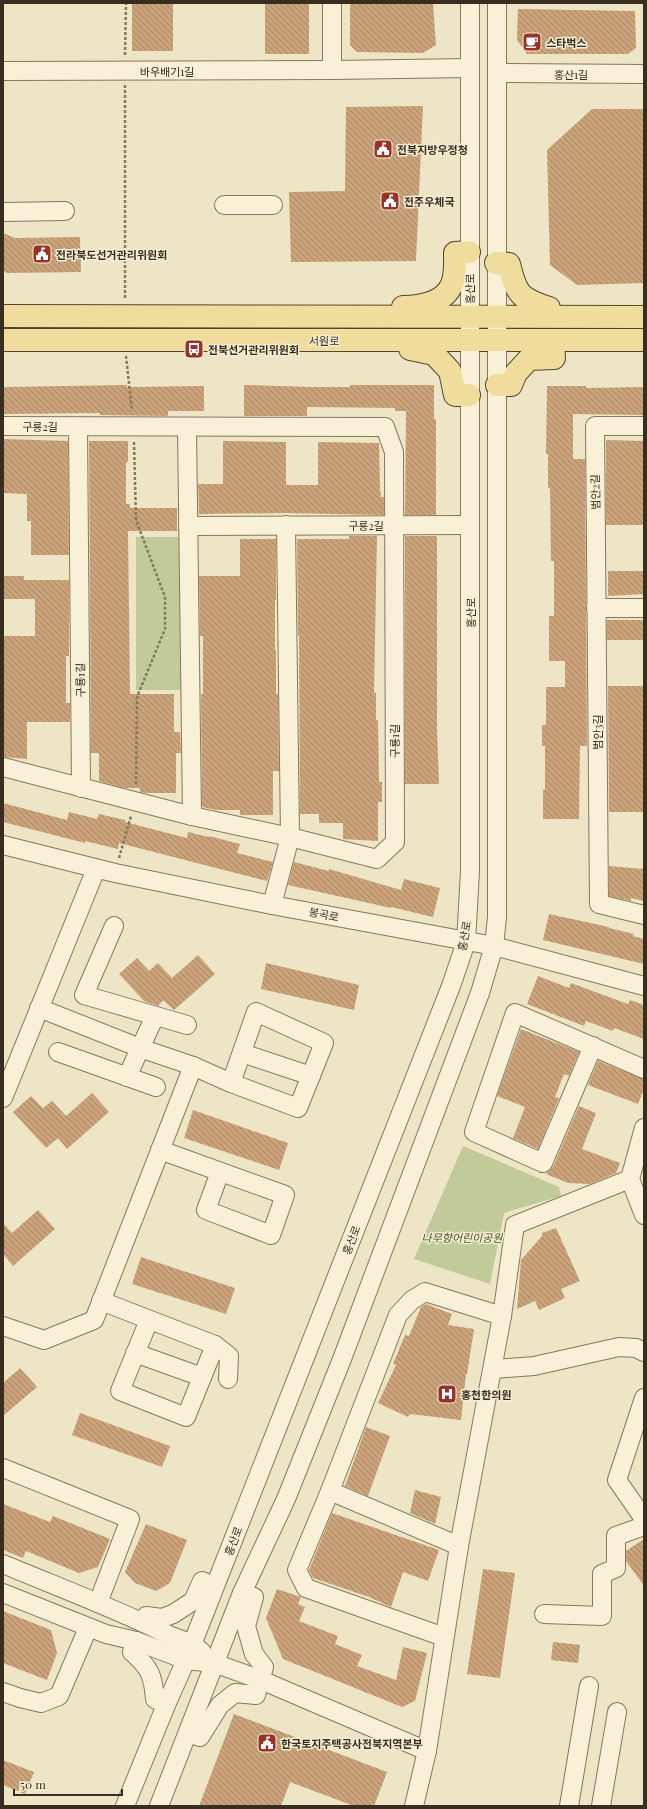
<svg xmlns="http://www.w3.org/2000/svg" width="647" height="1809" font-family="'Playfair Display','Noto Sans KR',serif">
<defs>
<pattern id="building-back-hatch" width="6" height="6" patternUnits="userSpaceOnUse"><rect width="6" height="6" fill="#cba37b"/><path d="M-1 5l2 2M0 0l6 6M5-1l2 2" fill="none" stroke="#a68564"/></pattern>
</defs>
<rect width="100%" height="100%" fill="#ede5c5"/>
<g fill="#c1cb99">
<rect x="136" y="537" width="45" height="153"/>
<path d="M 463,1146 L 559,1187 L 561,1196 L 504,1213 L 490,1284 L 414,1259 Z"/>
</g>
<g fill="url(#building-back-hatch)">
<rect x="132" y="3" width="41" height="48"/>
<rect x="265" y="3" width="44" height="51"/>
<path d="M 350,3 L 433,3 L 436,45 L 423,53 L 357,52 L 350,45 Z"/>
<path d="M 518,9 L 635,11 L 636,48 L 628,54 L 527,54 L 517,40 Z"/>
<path d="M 423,106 L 416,261 L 291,262 L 289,192 L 345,191 L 346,107 Z"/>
<path d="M 592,109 L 644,109 L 644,283 L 577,285 L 550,265 L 547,150 Z"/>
<path d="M 3,233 L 15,238 L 80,237 L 81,272 L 7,273 L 3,271 Z"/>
<path d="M 127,385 L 127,387 L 204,386 L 204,411 L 168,411 L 168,416 L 100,415 L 100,413 L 3,414 L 3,387 Z"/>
<path d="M 244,385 L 312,387 L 350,387 L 350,385 L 434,385 L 434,419 L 436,419 L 436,515 L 405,515 L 406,411 L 395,411 L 395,408 L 307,407 L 307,416 L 244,416 Z"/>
<path d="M 547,386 L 586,386 L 586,388 L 644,387 L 644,415 L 573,414 L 573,459 L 585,459 L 587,746 L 580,746 L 579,819 L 543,819 L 543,790 L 545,790 L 545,746 L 542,746 L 542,725 L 546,725 L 546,687 L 565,687 L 565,661 L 549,661 L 549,616 L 554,616 L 554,561 L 551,561 L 550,488 L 548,488 L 548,454 L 546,454 Z"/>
<path d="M 3,439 L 68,441 L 69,555 L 31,555 L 31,521 L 27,521 L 27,494 L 3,493 Z"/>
<path d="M 606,440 L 644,441 L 644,525 L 606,525 Z"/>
<path d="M 89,441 L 128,441 L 128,462 L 126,462 L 126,504 L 130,504 L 130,508 L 177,508 L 177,531 L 128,531 L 130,694 L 174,694 L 174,732 L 180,732 L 181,753 L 176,753 L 176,793 L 146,793 L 140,792 L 140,788 L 124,788 L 99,781 L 99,753 L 91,753 Z"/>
<path d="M 223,441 L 286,442 L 286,485 L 318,485 L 318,442 L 379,443 L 380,488 L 381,497 L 384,497 L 384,515 L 287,513 L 199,514 L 198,484 L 223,484 Z"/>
<path d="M 349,536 L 377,536 L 374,693 L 376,693 L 376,720 L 378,720 L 379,782 L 382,782 L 382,802 L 378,802 L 378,841 L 343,839 L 343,823 L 319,823 L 319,814 L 300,814 L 299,635 L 298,635 L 297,539 L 349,539 Z"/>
<path d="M 405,536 L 436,536 L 437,539 L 437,728 L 439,784 L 405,784 Z"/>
<path d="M 240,539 L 276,539 L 276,600 L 275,600 L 275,650 L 276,650 L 276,694 L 278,694 L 279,771 L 273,771 L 273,815 L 240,815 L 240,810 L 216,810 L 202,807 L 201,694 L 203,694 L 203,636 L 200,636 L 199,576 L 240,576 Z"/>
<path d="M 608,571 L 644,571 L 644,594 L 608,596 Z"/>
<path d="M 3,576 L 24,576 L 24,580 L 69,580 L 69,656 L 66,656 L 66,703 L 70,703 L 70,722 L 27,722 L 27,759 L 3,757 L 3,636 L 35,636 L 35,599 L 3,599 Z"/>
<rect x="607" y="620" width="37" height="20"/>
<path d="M 608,686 L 644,686 L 644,812 L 609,812 Z"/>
<path d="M 3,803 L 67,820 L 69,812 L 97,819 L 99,814 L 125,820 L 125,822 L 187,838 L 188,832 L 209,837 L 209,836 L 240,844 L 237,853 L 273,862 L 267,881 L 119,843 L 118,849 L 85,841 L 85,843 L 3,822 Z"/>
<path d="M 294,862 L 329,871 L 329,869 L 401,890 L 404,879 L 440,888 L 433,917 L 391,907 L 391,908 L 288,885 Z"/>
<path d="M 609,866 L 644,869 L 644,901 L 631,898 L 631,901 L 609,896 Z"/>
<path d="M 549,914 L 609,927 L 609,928 L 634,934 L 633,936 L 644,939 L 644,964 L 543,940 Z"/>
<path d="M 198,955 L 215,974 L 174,1010 L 163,1000 L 158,1006 L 144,1001 L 119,974 L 137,958 L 149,971 L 158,963 L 172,978 Z"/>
<path d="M 266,963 L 359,985 L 354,1010 L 261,989 Z"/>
<path d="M 538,976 L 569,988 L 571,983 L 628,1004 L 630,1000 L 644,1005 L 644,1039 L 614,1028 L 613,1031 L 586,1021 L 584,1026 L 527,1004 Z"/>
<path d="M 521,1029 L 579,1052 L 569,1076 L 564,1074 L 555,1097 L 559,1098 L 538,1149 L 513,1138 L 525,1107 L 497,1096 Z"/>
<path d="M 598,1061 L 644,1079 L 644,1089 L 638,1104 L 588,1085 Z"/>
<path d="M 92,1093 L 109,1112 L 67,1149 L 58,1138 L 46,1148 L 13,1112 L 31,1096 L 43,1108 L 52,1101 L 66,1116 Z"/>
<path d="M 579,1106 L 596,1113 L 582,1149 L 620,1163 L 616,1173 L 590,1184 L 568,1183 L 546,1174 L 553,1167 Z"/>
<path d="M 193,1110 L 288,1143 L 279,1170 L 184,1138 Z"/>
<path d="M 38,1210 L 55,1229 L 13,1266 L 3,1254 L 3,1223 L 12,1233 Z"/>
<path d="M 556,1228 L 580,1281 L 561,1289 L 565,1298 L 539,1310 L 535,1301 L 517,1309 L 521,1260 L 542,1236 L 542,1233 Z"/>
<path d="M 141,1257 L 235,1288 L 226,1314 L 132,1284 Z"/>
<path d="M 426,1304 L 452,1314 L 448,1325 L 474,1329 L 467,1374 L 466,1374 L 461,1420 L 410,1414 L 408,1417 L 378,1403 L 396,1365 L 393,1364 L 405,1335 L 409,1336 L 421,1307 Z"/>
<path d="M 20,1368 L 37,1387 L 3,1416 L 3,1383 Z"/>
<path d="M 80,1413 L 170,1446 L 162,1467 L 72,1435 Z"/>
<path d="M 366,1427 L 390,1436 L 368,1496 L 345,1486 Z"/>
<path d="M 415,1490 L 441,1497 L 435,1524 L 410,1513 Z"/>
<path d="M 3,1504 L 50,1522 L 53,1516 L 110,1539 L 98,1567 L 79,1573 L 26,1551 L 23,1558 L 3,1550 Z"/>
<path d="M 332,1513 L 439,1550 L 428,1581 L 403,1572 L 391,1607 L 369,1597 L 313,1578 L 309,1570 Z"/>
<path d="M 146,1524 L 187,1540 L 170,1583 L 156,1591 L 135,1583 L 125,1572 Z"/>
<path d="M 644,1539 L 644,1586 L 626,1561 L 626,1551 Z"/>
<path d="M 483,1569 L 515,1573 L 500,1678 L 467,1674 Z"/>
<path d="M 277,1589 L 301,1597 L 298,1604 L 305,1607 L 299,1621 L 338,1636 L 335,1644 L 362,1655 L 357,1666 L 396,1680 L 403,1647 L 427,1653 L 415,1701 L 402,1707 L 283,1659 L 266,1618 Z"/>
<path d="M 3,1611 L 51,1630 L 57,1653 L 47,1680 L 3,1663 Z"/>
<path d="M 553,1642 L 580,1645 L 578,1663 L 551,1660 Z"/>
<path d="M 234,1714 L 387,1772 L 374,1806 L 354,1806 L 290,1782 L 281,1806 L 199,1806 Z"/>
<path d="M 3,1760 L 34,1772 L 25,1794 L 3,1785 Z"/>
</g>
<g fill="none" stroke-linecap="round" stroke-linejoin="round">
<defs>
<g id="minor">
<path d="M 332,3 L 332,70"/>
<path d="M 3,71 L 332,70 L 470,68"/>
<path d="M 497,73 L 644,74"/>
<path d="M 224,205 L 273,205"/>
<path d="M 3,212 L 65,211"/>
<path d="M 3,426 L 385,427 L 394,452 L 395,842 L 377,859 L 290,837 L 192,816 L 3,767"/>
<path d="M 644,426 L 595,426 L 599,904 L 644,915"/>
<path d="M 78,427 L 81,788"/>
<path d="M 187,427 L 192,816"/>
<path d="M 188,526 L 469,525"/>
<path d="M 596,608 L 644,608"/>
<path d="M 3,845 L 115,873 L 272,905 L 494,946 L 644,986"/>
<path d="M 272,905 L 290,837 L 286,525"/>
<path d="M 114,926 L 84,995 L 187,1025"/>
<path d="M 593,1046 L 543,1163 L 474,1132 L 515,1013 L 644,1069"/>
<path d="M 58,1052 L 156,1087"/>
<path d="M 242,1053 L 311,1076"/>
<path d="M 193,1066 L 231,1083 L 298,1108 L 324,1043 L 256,1012 L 231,1083"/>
<path d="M 127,1077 L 155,1016"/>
<path d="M 3,1098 L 96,869"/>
<path d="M 644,1128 L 630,1179 L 644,1215"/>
<path d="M 160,1150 L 285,1195 L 271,1235 L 206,1210 L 220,1172"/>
<path d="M 101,1301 L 215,1345 L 229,1356 L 228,1379"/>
<path d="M 149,1320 L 120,1391 L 186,1417 L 215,1345"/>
<path d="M 3,1326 L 44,1340 L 94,1320 L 193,1066 L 140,1048 L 39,1008"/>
<path d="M 135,1353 L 202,1377"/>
<path d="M 493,1369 L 534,1366 L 619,1347 L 636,1348 L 644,1352"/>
<path d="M 644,1398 L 617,1480 L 644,1519"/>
<path d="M 3,1468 L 130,1519 L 98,1603"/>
<path d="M 330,1491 L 459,1546"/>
<path d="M 3,1564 C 58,1587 114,1608 167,1634 C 181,1641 189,1640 202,1652"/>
<path d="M 3,1593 L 106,1634 L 136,1641 L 186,1660 L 214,1663 L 261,1680 L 427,1751 L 459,1546 L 502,1316 L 515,1225 L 630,1179"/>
<path d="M 544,1614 L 602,1616 L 602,1574 L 616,1568 L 616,1536 L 644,1526"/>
<path d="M 145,1623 L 146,1616 L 162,1618 L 173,1614 L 193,1601 L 202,1581 L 214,1586"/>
<path d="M 444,1637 L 306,1588 L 297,1570 L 330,1491 L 398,1315 L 412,1300 L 425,1292 L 502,1316"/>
<path d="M 136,1641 L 132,1652 C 150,1668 153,1675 155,1699 L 166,1705"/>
<path d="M 3,1692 L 20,1698 L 41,1703 L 59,1696 L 88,1628"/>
<path d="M 189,1733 L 200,1737 L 220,1705 L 235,1693 L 256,1695 L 264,1667 L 254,1654 L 246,1626 L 254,1597 L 242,1593"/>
<path d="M 125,1806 L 166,1705 L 186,1660 L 451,986 L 466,942 L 470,871 L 470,3"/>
<path d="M 159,1806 L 242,1593 L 286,1499 L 342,1359 L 480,993 L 494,946 L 497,917 L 497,3"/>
<path d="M 414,1806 L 427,1751"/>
<path d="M 569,1806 L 589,1686"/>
<path d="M 601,1806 L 617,1712"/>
</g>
<g id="major">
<path d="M 496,263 L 509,264 C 516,294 520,299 549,308 L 550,316"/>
<path d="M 403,307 C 420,307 445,303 452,284 C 456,274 455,263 455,253 L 469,252"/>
<path d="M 3,316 L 644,317"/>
<path d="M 3,340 L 644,340"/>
<path d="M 410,345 L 410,349 L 434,354 L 450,371 L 455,395 L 469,395"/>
<path d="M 497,385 L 511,385 L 516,373 L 529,359 L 554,358 L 553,340"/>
</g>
</defs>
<use href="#minor" stroke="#88775b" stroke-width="20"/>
<use href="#major" stroke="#56452f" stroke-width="24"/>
<g stroke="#88775b" stroke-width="2.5" stroke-dasharray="3 2" stroke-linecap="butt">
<path d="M 125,55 L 126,3"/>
<path d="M 125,298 L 125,85"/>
<path d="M 126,356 L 132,411"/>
<path d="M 134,442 L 136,520 L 165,597 L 165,629 L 137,697 L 136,786"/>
<path d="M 119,858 L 131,816"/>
</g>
<use href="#minor" stroke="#f8f1d8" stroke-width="18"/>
<use href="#major" stroke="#f0dd9d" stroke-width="22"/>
</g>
<defs>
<symbol id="cafe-square" viewBox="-11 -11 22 22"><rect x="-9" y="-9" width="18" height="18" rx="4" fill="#96342c" stroke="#f5eed4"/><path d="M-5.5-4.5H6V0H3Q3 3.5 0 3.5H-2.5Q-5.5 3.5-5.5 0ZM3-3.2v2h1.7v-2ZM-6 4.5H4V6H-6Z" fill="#fff"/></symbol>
<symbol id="civic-square" viewBox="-11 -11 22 22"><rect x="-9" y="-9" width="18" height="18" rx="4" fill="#96342c" stroke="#f5eed4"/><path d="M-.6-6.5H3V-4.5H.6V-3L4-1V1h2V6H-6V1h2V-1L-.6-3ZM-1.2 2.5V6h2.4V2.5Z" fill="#fff"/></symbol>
<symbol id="bus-square" viewBox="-11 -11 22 22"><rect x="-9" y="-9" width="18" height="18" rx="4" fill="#96342c" stroke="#f5eed4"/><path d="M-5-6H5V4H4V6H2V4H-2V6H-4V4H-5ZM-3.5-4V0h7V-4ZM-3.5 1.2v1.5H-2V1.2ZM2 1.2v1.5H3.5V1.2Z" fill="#fff"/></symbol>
<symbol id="hospital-square" viewBox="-11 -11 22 22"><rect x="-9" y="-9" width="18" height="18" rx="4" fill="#96342c" stroke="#f5eed4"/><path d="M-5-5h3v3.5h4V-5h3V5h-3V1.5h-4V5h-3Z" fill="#fff"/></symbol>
</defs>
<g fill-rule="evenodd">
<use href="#cafe-square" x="521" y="31" width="22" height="22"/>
<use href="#civic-square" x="372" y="138" width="22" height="22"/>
<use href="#civic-square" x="379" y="190" width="22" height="22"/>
<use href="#civic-square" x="31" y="243" width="22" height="22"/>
<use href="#bus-square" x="183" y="338" width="22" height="22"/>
<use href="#hospital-square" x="436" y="1383" width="22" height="22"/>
<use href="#civic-square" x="256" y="1732" width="22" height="22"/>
</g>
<g text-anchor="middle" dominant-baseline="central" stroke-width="3" stroke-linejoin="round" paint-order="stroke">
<g font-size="11" font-weight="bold" fill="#382d1f" stroke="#f5eed4" text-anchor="start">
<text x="546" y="42">스타벅스</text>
<text x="397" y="149">전북지방우정청</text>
<text x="404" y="201">전주우체국</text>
<text x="56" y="254">전라북도선거관리위원회</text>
<text x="208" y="349">전북선거관리위원회</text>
<text x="461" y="1394">홍천한의원</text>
<text x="281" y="1743">한국토지주택공사전북지역본부</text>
</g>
<g font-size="11" fill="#382d1f" stroke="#f5eed4">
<text x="167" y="71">바우배기1길</text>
<text x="571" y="74">홍산1길</text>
<text transform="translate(469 289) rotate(-90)">홍산로</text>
<text x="324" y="340">서원로</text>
<text x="40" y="426">구룡2길</text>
<text transform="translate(595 492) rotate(-91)">범안2길</text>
<text x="366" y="525">구룡2길</text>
<text transform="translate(470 613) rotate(-90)">홍산로</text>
<text transform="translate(80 680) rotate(-91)">구룡1길</text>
<text transform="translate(597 732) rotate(-90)">범안3길</text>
<text transform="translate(394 741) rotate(-90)">구룡1길</text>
<text transform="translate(324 914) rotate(11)">봉곡로</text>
<text transform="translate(464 936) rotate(-80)">홍산로</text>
<text transform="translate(351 1240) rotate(-69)">홍산로</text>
<text transform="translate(233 1541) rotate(-69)">홍산로</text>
</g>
<g font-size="11" font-style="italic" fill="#455426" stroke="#f5eed4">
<text x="462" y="1237">나무향어린이공원</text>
</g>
</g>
<rect width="647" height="1809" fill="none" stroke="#382d1f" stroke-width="8"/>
<path d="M14 1789v6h108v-6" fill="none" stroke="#382d1f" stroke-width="2"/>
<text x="20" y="1789" font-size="12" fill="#382d1f" stroke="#f5eed4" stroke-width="3" paint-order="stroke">50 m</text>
</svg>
